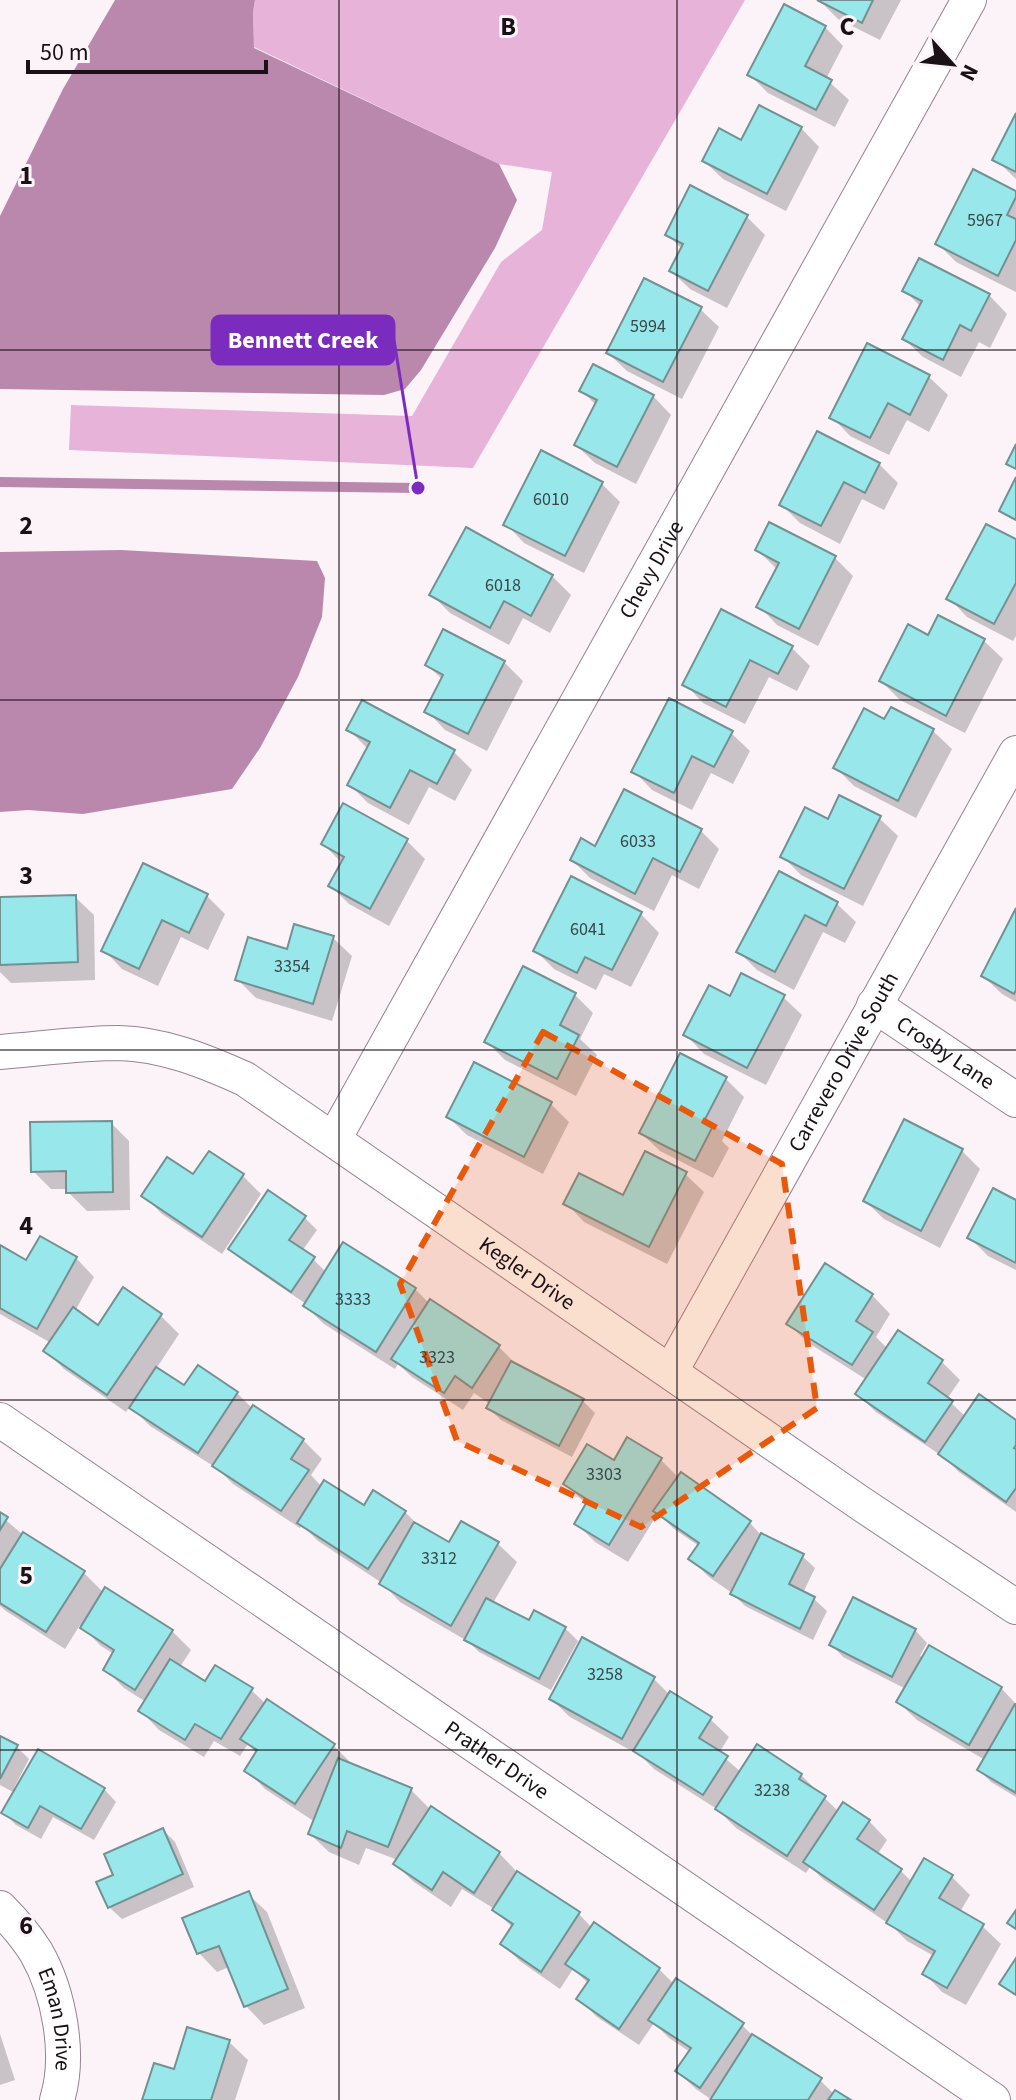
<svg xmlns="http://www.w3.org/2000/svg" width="1016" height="2100" font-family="'Source Sans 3',sans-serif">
<rect width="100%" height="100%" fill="#fcf3f9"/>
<path fill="#e7b3d9" d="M 255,0 L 745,0 L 473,468 L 69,450 L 71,405 L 412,416 L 501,262 L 542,230 L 552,172 L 499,164 L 254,47 L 253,12 Z"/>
<g fill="#ba88ac">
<path d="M 115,0 L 255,0 L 253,12 L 254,48 L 499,164 L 517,200 L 495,248 L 421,370 L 405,389 L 384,395 L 0,389 L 0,216 L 63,89 Z"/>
<path d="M 121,550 L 317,561 L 325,578 L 322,617 L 298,677 L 260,748 L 232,789 L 83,814 L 28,810 L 0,812 L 0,552 Z"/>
</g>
<g fill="#0003">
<path d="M 819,0 L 901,0 L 880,40 L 838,19 Z"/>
<path d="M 825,27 L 843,46 L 826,79 L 849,100 L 835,127 L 768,93 L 750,75 Z"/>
<path d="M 1016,118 L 1016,179 L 995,159 Z"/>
<path d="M 801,128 L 819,147 L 786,211 L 723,179 L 704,161 L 742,142 Z"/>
<path d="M 1016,194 L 1016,292 L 956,262 L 937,243 Z"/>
<path d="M 746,216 L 765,235 L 727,308 L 690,289 L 671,271 L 682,249 L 667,234 Z"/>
<path d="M 905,291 L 989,295 L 1007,314 L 990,348 L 979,342 L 961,377 L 923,357 L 904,339 L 921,307 Z"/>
<path d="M 700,309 L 719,327 L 682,399 L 627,371 L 608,353 Z"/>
<path d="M 868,346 L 929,377 L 948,395 L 929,432 L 907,420 L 889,455 L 850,436 L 832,417 Z"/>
<path d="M 582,391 L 653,396 L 671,415 L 636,484 L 595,463 L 576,445 L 596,405 Z"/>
<path d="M 818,433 L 879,464 L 898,483 L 884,510 L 862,499 L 840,544 L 800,523 L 782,505 Z"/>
<path d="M 602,484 L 620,502 L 584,573 L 524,543 L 506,524 Z"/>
<path d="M 1016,542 L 1016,636 L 1013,641 L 967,617 L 949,598 Z"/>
<path d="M 757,550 L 835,558 L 853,576 L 818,646 L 777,625 L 759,606 L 777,569 Z"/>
<path d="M 552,576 L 571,595 L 550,633 L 523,618 L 509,645 L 450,613 L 431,594 Z"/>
<path d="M 722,612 L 791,647 L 810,666 L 797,691 L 769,677 L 745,724 L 703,703 L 685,684 Z"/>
<path d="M 939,618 L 984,641 L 1003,659 L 965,733 L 900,700 L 881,681 L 929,638 Z"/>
<path d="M 504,662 L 523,681 L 487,751 L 445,730 L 427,711 L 443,680 L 427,665 Z"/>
<path d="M 892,709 L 933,731 L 952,749 L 916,818 L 854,786 L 836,768 L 885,722 Z"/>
<path d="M 348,729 L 454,752 L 472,770 L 455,801 L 429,787 L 409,825 L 368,803 L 349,784 L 368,749 Z"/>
<path d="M 731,733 L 750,751 L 733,784 L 711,773 L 692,810 L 652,790 L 634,771 Z"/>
<path d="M 879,818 L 898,836 L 863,906 L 801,875 L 782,856 L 829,821 Z"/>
<path d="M 701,831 L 719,849 L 699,889 L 672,875 L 654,911 L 590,878 L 572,860 L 596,849 Z"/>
<path d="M 407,841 L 425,859 L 389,926 L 349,904 L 331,886 L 341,862 L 323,844 Z"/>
<path d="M 780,874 L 837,904 L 856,922 L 845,943 L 823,932 L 794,990 L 757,970 L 739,952 Z"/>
<path d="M 207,896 L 225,914 L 208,950 L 181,937 L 158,986 L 122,969 L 104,950 Z"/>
<path d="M 75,897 L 94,915 L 95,980 L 11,983 L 0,972 L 0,899 Z"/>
<path d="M 1016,912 L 1016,1002 L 1002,994 L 983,976 Z"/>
<path d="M 641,914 L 659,933 L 631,987 L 604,974 L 596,990 L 554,969 L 535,950 Z"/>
<path d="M 333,938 L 352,956 L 332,1021 L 256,998 L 237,979 L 288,952 Z"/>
<path d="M 575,995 L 593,1013 L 580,1039 L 597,1055 L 576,1096 L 505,1060 L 487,1042 Z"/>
<path d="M 783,997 L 802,1015 L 766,1085 L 704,1054 L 686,1035 L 731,998 Z"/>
<path d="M 726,1079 L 744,1097 L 722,1141 L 729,1148 L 713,1178 L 660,1151 L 641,1133 Z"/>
<path d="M 551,1104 L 569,1122 L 543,1174 L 467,1135 L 448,1117 Z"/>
<path d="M 111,1123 L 129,1141 L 130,1210 L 87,1211 L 68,1192 L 68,1189 L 51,1189 L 33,1171 Z"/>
<path d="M 962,1151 L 980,1169 L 940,1248 L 884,1219 L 865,1201 Z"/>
<path d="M 210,1153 L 243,1176 L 261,1194 L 222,1254 L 162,1214 L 144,1196 L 194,1177 Z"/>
<path d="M 685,1174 L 704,1192 L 667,1264 L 584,1222 L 566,1203 L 624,1198 Z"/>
<path d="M 1016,1202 L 1016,1270 L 988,1256 L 970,1238 Z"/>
<path d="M 305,1218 L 317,1230 L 302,1251 L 313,1259 L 326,1272 L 415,1289 L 429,1303 L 430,1302 L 499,1347 L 517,1365 L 583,1401 L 595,1413 L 572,1457 L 501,1420 L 488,1408 L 490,1404 L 474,1393 L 463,1410 L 412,1377 L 398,1364 L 395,1369 L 324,1324 L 305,1306 L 306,1304 L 243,1261 L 231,1249 Z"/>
<path d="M 0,1247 L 27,1263 L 76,1258 L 94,1277 L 75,1311 L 98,1328 L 124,1290 L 161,1316 L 179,1334 L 156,1369 L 185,1388 L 237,1393 L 253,1409 L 254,1408 L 303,1440 L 322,1459 L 311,1475 L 322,1487 L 364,1508 L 405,1512 L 421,1528 L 450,1545 L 462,1523 L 498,1544 L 517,1562 L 493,1603 L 530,1623 L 565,1628 L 578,1641 L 551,1690 L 479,1652 L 469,1642 L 400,1602 L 382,1583 L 318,1541 L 302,1525 L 300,1528 L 233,1484 L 218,1469 L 150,1426 L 130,1406 L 126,1412 L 64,1369 L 46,1351 L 51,1343 L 0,1314 Z"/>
<path d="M 872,1295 L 890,1314 L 876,1337 L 888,1349 L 899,1332 L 942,1362 L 960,1380 L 947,1399 L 966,1417 L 1016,1422 L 1016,1512 L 959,1472 L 945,1458 L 876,1412 L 857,1394 L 867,1380 L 807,1342 L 789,1324 Z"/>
<path d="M 661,1460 L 679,1478 L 681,1475 L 750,1523 L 762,1536 L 802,1556 L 815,1568 L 803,1593 L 814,1599 L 827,1611 L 813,1640 L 745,1606 L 732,1593 L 709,1577 L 691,1559 L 699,1546 L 674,1529 L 658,1513 L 628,1562 L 595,1542 L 576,1523 L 588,1505 L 565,1484 L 615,1463 Z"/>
<path d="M 0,1515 L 22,1534 L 84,1573 L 104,1593 L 172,1631 L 191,1650 L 180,1667 L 206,1683 L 251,1690 L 266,1704 L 333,1745 L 352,1764 L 411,1790 L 431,1810 L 499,1853 L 517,1872 L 516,1873 L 579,1914 L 592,1928 L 594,1925 L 659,1969 L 674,1984 L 742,2025 L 756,2039 L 820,2080 L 834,2094 L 847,2100 L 712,2100 L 696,2089 L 677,2071 L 690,2052 L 669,2038 L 654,2023 L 639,2045 L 597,2017 L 579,1999 L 589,1984 L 573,1969 L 560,1989 L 521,1962 L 502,1944 L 513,1928 L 493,1908 L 462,1889 L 451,1907 L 414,1882 L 395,1864 L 398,1860 L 366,1848 L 359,1865 L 329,1852 L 310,1834 L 315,1822 L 265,1789 L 247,1770 L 257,1754 L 248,1744 L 240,1756 L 214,1741 L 204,1757 L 159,1730 L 141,1711 L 146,1702 L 124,1688 L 105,1669 L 114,1654 L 101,1646 L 80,1625 L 65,1649 L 6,1611 L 0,1606 Z"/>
<path d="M 915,1630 L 927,1643 L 920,1656 L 1001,1688 L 1016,1704 L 1016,1797 L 991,1782 L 979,1770 L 985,1760 L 917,1720 L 898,1702 L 906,1689 L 843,1657 L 831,1644 Z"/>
<path d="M 654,1679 L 670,1695 L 710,1719 L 729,1737 L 719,1753 L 741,1772 L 801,1775 L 839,1812 L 869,1821 L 887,1840 L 877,1855 L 901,1871 L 912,1882 L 952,1877 L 970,1895 L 960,1912 L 982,1926 L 1001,1944 L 966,2005 L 942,1992 L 924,1973 L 934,1956 L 907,1941 L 892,1926 L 824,1880 L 810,1867 L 806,1873 L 736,1828 L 717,1809 L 654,1769 L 641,1756 L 570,1717 L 551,1699 Z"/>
<path d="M 0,1738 L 16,1746 L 29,1759 L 14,1788 L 17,1789 L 104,1789 L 116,1802 L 94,1840 L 53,1817 L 41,1839 L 16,1825 L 4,1813 L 15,1793 L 0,1785 Z"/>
<path d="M 163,1830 L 175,1842 L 194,1887 L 122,1919 L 109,1907 L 116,1876 Z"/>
<path d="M 248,1894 L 267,1912 L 305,2008 L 264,2025 L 246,2006 L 229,1967 L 217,1972 L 199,1953 Z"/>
<path d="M 0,2034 L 15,2080 L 0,2085 Z"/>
<path d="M 229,2042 L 248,2060 L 235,2100 L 144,2100 L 175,2072 Z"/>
</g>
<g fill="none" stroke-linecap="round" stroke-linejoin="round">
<path stroke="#ba88ac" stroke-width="10" d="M 0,482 L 418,488"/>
</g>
<g fill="#98e7ea" stroke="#749192" stroke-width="2">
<path d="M 817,0 L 873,0 L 862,23 Z"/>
<path d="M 784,4 L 826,26 L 805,66 L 832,80 L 816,110 L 747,75 Z"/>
<path d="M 759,105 L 802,127 L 767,194 L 702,161 L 719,128 L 741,140 Z"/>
<path d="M 1016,113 L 1016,172 L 992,160 Z"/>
<path d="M 973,169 L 1016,191 L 1016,197 L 1007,215 L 1016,219 L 1016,240 L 998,276 L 935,244 Z"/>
<path d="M 690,185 L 748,215 L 708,291 L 669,271 L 683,244 L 665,235 Z"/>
<path d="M 919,258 L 990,294 L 971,331 L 960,325 L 943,360 L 902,339 L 922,301 L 902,291 Z"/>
<path d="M 644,278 L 702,307 L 663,382 L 606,353 Z"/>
<path d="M 867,343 L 930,375 L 910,415 L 888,403 L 870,438 L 829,418 Z"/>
<path d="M 593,364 L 654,395 L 617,467 L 574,445 L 597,400 L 579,391 Z"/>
<path d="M 817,431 L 880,463 L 865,493 L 844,482 L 821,526 L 779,505 Z"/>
<path d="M 1016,444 L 1016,469 L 1006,464 Z"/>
<path d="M 541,450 L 603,482 L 565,556 L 503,525 Z"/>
<path d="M 1016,477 L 1016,520 L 999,511 Z"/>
<path d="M 769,522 L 836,556 L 799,629 L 756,607 L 779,563 L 755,550 Z"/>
<path d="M 986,524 L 1016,539 L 1016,583 L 994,624 L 946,599 Z"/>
<path d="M 466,527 L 553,575 L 531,616 L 504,601 L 490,628 L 429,595 Z"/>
<path d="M 721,609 L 793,646 L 778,674 L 750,660 L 726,707 L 682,685 Z"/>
<path d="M 938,615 L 985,639 L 946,716 L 879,681 L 908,624 L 928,635 Z"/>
<path d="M 443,629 L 505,661 L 468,734 L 424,712 L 443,675 L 425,665 Z"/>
<path d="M 669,698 L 733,731 L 714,767 L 692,756 L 674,793 L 631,772 Z"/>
<path d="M 362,700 L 455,750 L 437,784 L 410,770 L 390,808 L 347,785 L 370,742 L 346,730 Z"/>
<path d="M 891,707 L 934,729 L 898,801 L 833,768 L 864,708 L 884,719 Z"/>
<path d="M 624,789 L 702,829 L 680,872 L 653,858 L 635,894 L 570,860 L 581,838 L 595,846 Z"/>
<path d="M 839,795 L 881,816 L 844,889 L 780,857 L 805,807 L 828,819 Z"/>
<path d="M 343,803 L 408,839 L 370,909 L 328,886 L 344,857 L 321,844 Z"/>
<path d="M 143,863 L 208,894 L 189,933 L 162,920 L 139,969 L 101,951 Z"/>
<path d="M 779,871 L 838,902 L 826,926 L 805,915 L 775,972 L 736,952 Z"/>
<path d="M 571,876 L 642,912 L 612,970 L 585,957 L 577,973 L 533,951 Z"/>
<path d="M 76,895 L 78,962 L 0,965 L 0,897 Z"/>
<path d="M 1016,908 L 1016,990 L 1014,994 L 981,976 Z"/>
<path d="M 294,924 L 334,936 L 313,1004 L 235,980 L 248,937 L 287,949 Z"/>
<path d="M 523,966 L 576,993 L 560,1025 L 579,1035 L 557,1079 L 484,1042 Z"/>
<path d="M 741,973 L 785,995 L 747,1068 L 683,1035 L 709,985 L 730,996 Z"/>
<path d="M 680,1053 L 727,1077 L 703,1123 L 712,1128 L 695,1161 L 639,1133 Z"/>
<path d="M 474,1062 L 552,1102 L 524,1157 L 446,1117 Z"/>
<path d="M 904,1119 L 963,1149 L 921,1231 L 863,1201 Z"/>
<path d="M 112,1121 L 113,1192 L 66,1193 L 66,1171 L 31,1172 L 30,1122 Z"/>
<path d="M 209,1151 L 244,1174 L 202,1237 L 141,1196 L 167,1157 L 193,1174 Z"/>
<path d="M 645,1151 L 687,1172 L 649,1247 L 563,1204 L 579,1173 L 623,1195 Z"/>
<path d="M 993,1188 L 1016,1200 L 1016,1263 L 967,1238 Z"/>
<path d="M 268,1190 L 306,1216 L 289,1240 L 315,1257 L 291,1292 L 228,1249 Z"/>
<path d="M 40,1236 L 77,1257 L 37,1329 L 0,1308 L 0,1245 L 26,1260 Z"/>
<path d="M 343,1242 L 416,1288 L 376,1352 L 303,1306 Z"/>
<path d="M 825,1263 L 873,1294 L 856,1321 L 873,1332 L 852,1365 L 786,1324 Z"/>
<path d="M 123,1287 L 162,1314 L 107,1395 L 43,1351 L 73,1307 L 98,1325 Z"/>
<path d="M 430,1299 L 500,1345 L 472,1388 L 455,1376 L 444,1393 L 391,1359 Z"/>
<path d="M 898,1330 L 943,1360 L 928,1383 L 953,1401 L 925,1442 L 855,1394 Z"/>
<path d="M 511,1361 L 584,1399 L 559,1446 L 486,1408 Z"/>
<path d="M 198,1365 L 238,1392 L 198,1453 L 129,1408 L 156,1367 L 184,1385 Z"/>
<path d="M 979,1394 L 1016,1420 L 1016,1445 L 1014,1448 L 1016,1449 L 1016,1488 L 1006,1502 L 938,1454 Z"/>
<path d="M 253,1405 L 304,1439 L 291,1459 L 309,1470 L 281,1511 L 212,1466 Z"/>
<path d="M 627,1437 L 662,1458 L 609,1545 L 574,1524 L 588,1500 L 563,1484 L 587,1444 L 614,1460 Z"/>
<path d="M 681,1472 L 751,1521 L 713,1576 L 688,1559 L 699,1543 L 653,1511 Z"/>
<path d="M 324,1480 L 364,1505 L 373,1490 L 406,1511 L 368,1569 L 297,1523 Z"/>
<path d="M 0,1512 L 8,1517 L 0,1530 Z"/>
<path d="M 461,1521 L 499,1542 L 451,1626 L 379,1584 L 414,1522 L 449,1542 Z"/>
<path d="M 23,1532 L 85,1571 L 46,1632 L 0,1603 L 0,1569 Z"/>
<path d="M 761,1533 L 804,1554 L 789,1584 L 815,1597 L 800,1629 L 730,1594 Z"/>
<path d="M 105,1587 L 173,1630 L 135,1690 L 103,1670 L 114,1650 L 80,1628 Z"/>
<path d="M 853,1597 L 916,1629 L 892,1677 L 829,1645 Z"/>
<path d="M 486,1598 L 529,1620 L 534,1610 L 566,1627 L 539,1679 L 464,1640 Z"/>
<path d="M 582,1637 L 655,1677 L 622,1739 L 549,1699 Z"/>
<path d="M 929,1645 L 1002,1687 L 969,1745 L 896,1702 Z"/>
<path d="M 170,1659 L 205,1681 L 215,1665 L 253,1688 L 221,1739 L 195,1724 L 185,1740 L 138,1711 Z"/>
<path d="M 670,1691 L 712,1717 L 699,1738 L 728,1756 L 703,1795 L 633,1751 Z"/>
<path d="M 267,1699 L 335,1744 L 295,1804 L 244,1771 L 257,1750 L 240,1739 Z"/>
<path d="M 1015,1704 L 1016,1704 L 1016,1793 L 977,1770 Z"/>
<path d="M 0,1736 L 18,1745 L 0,1779 Z"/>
<path d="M 757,1744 L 802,1774 L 799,1779 L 826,1796 L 787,1856 L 715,1809 Z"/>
<path d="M 38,1749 L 105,1788 L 81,1829 L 40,1806 L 28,1828 L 1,1813 Z"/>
<path d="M 338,1758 L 412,1788 L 388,1847 L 347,1831 L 341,1848 L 308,1834 Z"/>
<path d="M 843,1802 L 870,1820 L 857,1839 L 902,1869 L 874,1910 L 803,1862 Z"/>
<path d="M 431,1806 L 500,1852 L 474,1893 L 443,1872 L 432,1890 L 393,1864 Z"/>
<path d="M 163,1828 L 183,1874 L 108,1908 L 96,1882 L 113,1875 L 104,1854 Z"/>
<path d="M 924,1858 L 953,1875 L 939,1898 L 984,1924 L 947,1988 L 922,1974 L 935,1951 L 886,1923 Z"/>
<path d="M 517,1871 L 580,1912 L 541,1972 L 500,1944 L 513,1924 L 492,1910 Z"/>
<path d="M 249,1891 L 288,1989 L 244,2007 L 219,1946 L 197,1954 L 182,1918 Z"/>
<path d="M 1016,1910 L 1016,1929 L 1007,1923 Z"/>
<path d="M 594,1922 L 660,1968 L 619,2029 L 576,1999 L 589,1980 L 565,1964 Z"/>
<path d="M 1016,1958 L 1016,1995 L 999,1984 Z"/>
<path d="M 676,1978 L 744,2023 L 700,2088 L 675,2071 L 691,2048 L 648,2020 Z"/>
<path d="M 187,2027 L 230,2040 L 211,2100 L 142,2100 L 154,2063 L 174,2069 Z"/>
<path d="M 752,2034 L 822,2078 L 808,2100 L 710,2100 Z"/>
<path d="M 835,2090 L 851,2100 L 828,2100 Z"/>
</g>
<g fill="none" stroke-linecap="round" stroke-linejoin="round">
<defs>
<g id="minor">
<path id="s1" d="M 874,1005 L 1016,1100"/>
<path id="s2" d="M 0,1052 C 39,1049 80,1043 119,1043 C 163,1044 205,1061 245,1079 L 860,1503 L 1016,1607"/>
<path id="s3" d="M 334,1139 L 969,0"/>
<path id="s4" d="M 671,1371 L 1016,753"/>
<path id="s5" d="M 0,1420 L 993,2100"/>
<path id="s6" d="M 0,1908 C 13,1921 26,1936 36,1952 C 59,1992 71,2055 57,2100"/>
</g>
</defs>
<use href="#minor" stroke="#978291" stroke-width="36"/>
<use href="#minor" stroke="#fff" stroke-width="34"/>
</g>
<path fill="#e8590c" fill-opacity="0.2" stroke="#e8590c" stroke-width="6" stroke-dasharray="16 10" stroke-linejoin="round" d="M 543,1032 L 782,1164 L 817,1408 L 641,1527 L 457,1441 L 400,1284 Z"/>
<path fill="none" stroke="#191116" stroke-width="2" stroke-opacity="0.55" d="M 339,0 L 339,2100M 677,0 L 677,2100M 0,350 L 1016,350M 0,700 L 1016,700M 0,1050 L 1016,1050M 0,1400 L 1016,1400M 0,1750 L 1016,1750"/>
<g text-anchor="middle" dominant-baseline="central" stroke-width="6" stroke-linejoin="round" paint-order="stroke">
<g font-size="18" fill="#39464b">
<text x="985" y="220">5967</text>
<text x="648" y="326">5994</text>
<text x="551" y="499">6010</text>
<text x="503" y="585">6018</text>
<text x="638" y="841">6033</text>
<text x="588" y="929">6041</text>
<text x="292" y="966">3354</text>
<text x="353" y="1299">3333</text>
<text x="437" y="1357">3323</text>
<text x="604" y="1474">3303</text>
<text x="439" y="1558">3312</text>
<text x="605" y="1674">3258</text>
<text x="772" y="1790">3238</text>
</g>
<g font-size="22" fill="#191116" stroke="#fcf3f9">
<text stroke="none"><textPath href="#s3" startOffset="652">Chevy Drive</textPath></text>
<text stroke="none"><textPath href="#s1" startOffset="86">Crosby Lane</textPath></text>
<text stroke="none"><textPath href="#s4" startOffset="354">Carrevero Drive South</textPath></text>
<text stroke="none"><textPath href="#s2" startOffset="594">Kegler Drive</textPath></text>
<text stroke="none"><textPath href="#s5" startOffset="602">Prather Drive</textPath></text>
<text stroke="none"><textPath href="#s6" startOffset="128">Eman Drive</textPath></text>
</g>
</g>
<g font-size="26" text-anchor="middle" font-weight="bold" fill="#191116" stroke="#fcf3f9" stroke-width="6" stroke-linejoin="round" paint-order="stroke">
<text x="508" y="35">B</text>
<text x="847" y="35">C</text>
<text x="26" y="184">1</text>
<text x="26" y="534">2</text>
<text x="26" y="884">3</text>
<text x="26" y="1234">4</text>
<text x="26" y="1584">5</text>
<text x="26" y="1934">6</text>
</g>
<path fill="none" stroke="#7b2cbf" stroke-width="3" d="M418 488L394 340"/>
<circle fill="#7b2cbf" stroke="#fcf3f9" stroke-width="3" cx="418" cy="488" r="8"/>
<rect fill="#7b2cbf" stroke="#7b2cbf" stroke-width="3" x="212" y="316" width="182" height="48" rx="8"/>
<g font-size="24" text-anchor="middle" font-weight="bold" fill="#fff">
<text x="303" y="348">Bennett Creek</text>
</g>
<g transform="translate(952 64) rotate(117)" stroke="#fcf3f9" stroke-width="6" paint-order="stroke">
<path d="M0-6L14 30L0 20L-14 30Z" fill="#191116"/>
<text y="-12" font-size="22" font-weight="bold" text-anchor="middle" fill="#191116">N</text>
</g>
<path d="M28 60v12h238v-12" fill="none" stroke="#191116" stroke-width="4"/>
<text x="40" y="60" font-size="24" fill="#191116" stroke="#fcf3f9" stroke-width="6" paint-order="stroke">50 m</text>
</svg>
